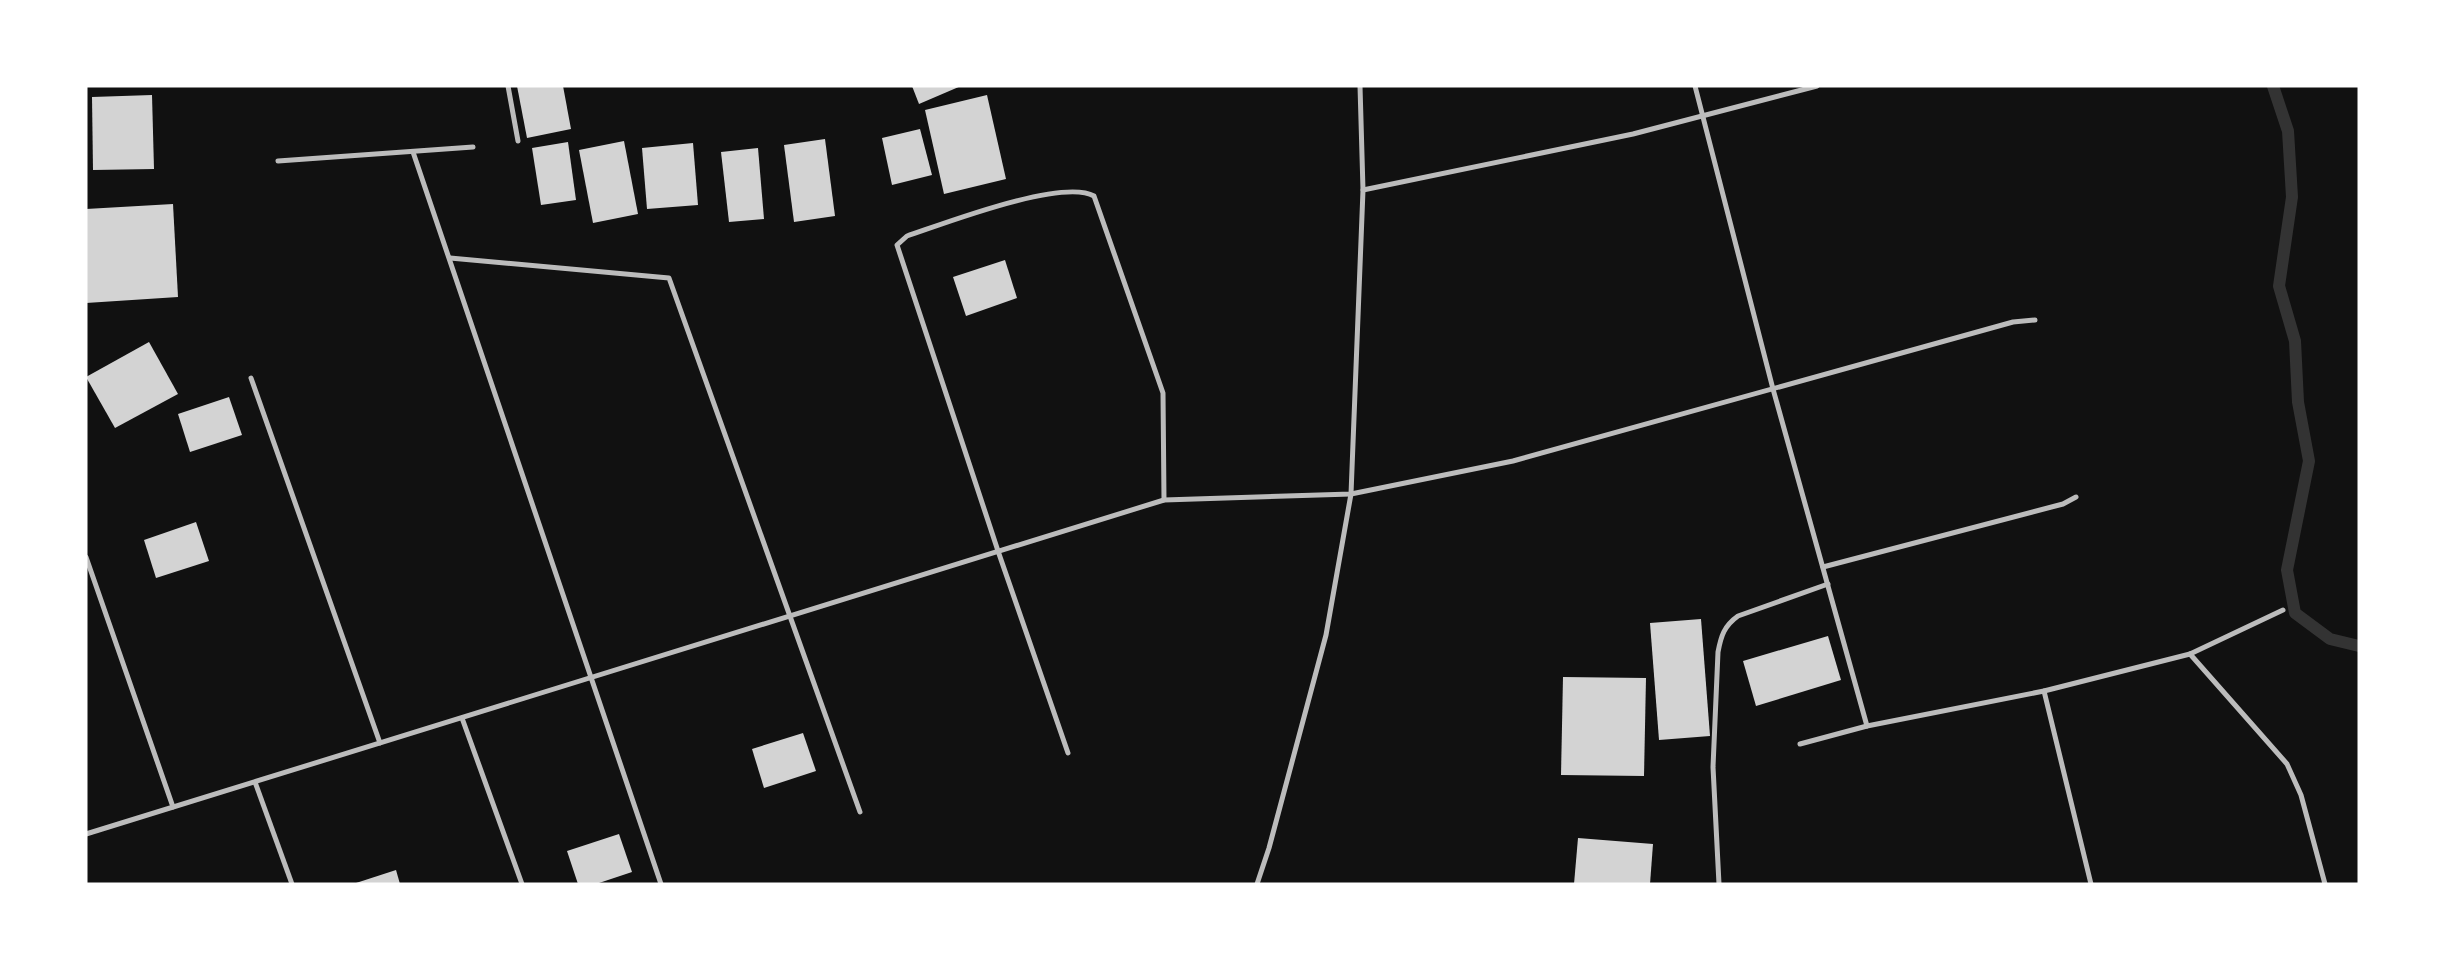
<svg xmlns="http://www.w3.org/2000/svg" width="2445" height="970" font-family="Literata,serif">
<rect width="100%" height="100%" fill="#111"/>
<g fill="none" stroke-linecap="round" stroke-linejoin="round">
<path stroke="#333" stroke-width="12" d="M 2273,86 L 2288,131 L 2292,197 L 2279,286 L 2295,341 L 2298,402 L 2309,461 L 2287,570 L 2295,613 L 2330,639 L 2359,646"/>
</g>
<g fill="#d3d3d3">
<path d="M 517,86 L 563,86 L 571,129 L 527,138 Z"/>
<path d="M 912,86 L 961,86 L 919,104 Z"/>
<path d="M 152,95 L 154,169 L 93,170 L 92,97 Z"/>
<path d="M 987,95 L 1006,179 L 944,194 L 925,110 Z"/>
<path d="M 920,129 L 932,175 L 892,185 L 882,138 Z"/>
<path d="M 825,139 L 835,216 L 794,222 L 784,145 Z"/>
<path d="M 624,141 L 638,214 L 593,223 L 579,150 Z"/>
<path d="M 568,142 L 576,200 L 541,205 L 532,148 Z"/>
<path d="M 693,143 L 698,205 L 647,209 L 642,148 Z"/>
<path d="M 758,148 L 764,219 L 729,222 L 721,152 Z"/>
<path d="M 173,204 L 178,297 L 86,303 L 86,209 Z"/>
<path d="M 1005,260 L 1017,298 L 966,316 L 953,277 Z"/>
<path d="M 149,342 L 178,394 L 115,428 L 86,377 Z"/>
<path d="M 229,397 L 242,435 L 190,452 L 178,414 Z"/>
<path d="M 196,522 L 209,561 L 156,578 L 144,540 Z"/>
<path d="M 1701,619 L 1710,736 L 1659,740 L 1650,623 Z"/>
<path d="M 1828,636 L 1841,680 L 1756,706 L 1743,661 Z"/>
<path d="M 1563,677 L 1646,678 L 1644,776 L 1561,775 Z"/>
<path d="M 803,733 L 816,771 L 764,788 L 752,749 Z"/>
<path d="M 619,834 L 632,872 L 596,884 L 578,884 L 567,851 Z"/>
<path d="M 1578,838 L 1653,844 L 1650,884 L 1574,884 Z"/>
<path d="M 396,870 L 400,884 L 356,884 L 356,883 Z"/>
</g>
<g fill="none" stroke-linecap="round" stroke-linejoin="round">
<g stroke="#bcbcbc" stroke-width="5">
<path d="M 508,86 L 518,141"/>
<path d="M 1695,86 L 1773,389 L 1867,726"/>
<path d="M 413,152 L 661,884"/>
<path d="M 278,161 L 473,147"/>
<path d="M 1363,190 L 1633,134 L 1817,86"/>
<path d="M 450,258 L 669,278 L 860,812"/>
<path d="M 251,378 L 380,743"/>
<path d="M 86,557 L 173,807"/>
<path d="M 1823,567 L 2063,504 L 2076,497"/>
<path d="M 2190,654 L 2287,764 L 2301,795 L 2325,884"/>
<path d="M 2044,691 L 2091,884"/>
<path d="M 462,718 L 522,884"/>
<path d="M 1800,744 L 1867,726 L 2044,691 L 2190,654 L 2283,610"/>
<path d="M 1068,753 L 998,551 L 897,245 L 907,236 C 943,224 1062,178 1094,196 L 1163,393 L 1164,500"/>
<path d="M 255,782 L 292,884"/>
<path d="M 86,834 L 1164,500 L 1351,494 L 1513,461 L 2013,322 L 2035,320"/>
<path d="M 1257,884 L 1269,848 L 1326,635 L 1351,494 L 1363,190 L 1360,86"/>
<path d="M 1719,884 L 1713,767 L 1718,652 C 1721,636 1724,626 1738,616 L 1828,584"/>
</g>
</g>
<rect width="2445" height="970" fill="none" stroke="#ffffff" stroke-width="175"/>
</svg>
